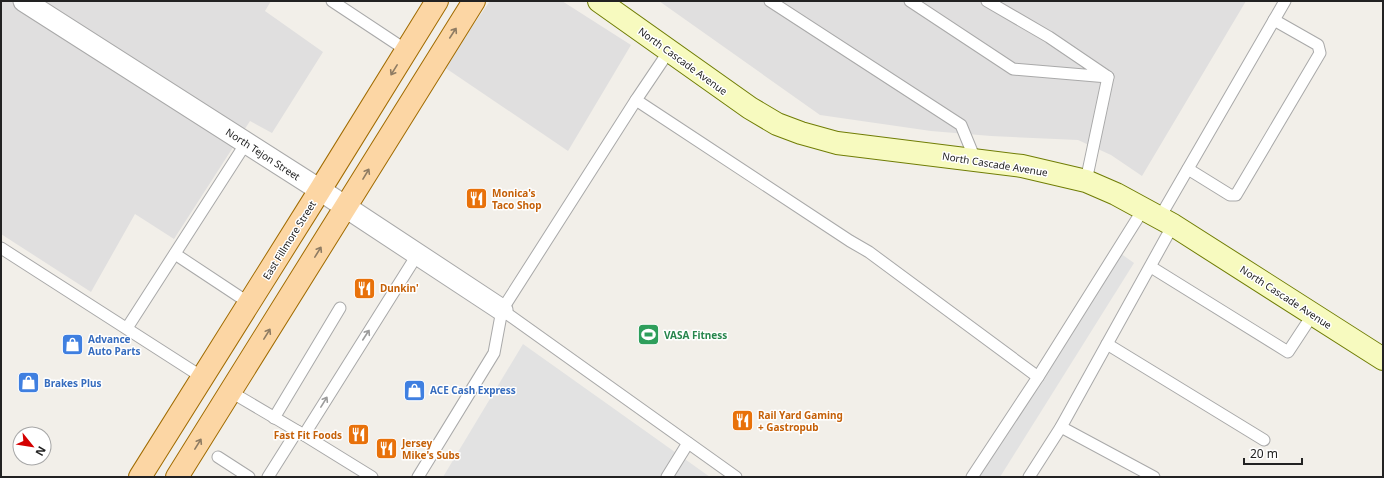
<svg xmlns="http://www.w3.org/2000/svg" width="1384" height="478" font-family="'Noto Sans',sans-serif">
<rect width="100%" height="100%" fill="#f2efe9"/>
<g fill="#e0dfdf">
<path d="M 1,1 L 271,1 L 265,11 L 323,52 L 272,133 L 250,121 L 174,239 L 135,214 L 91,292 L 1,234 Z"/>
<path d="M 490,1 L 562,1 L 631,45 L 568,151 L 444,67 Z"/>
<path d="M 659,1 L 1246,1 L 1142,176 L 1111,155 L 1078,140 L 991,136 L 931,131 L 820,115 Z"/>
</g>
<g fill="#e2e2e2">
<path d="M 1120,253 L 1134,263 L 1000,477 L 974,477 Z"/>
<path d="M 523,344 L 710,477 L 443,477 Z"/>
</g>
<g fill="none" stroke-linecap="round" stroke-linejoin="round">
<defs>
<g id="lane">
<path d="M 332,1 L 406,50"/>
<path d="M 770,1 L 961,125 L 975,159"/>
<path d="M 910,1 L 1013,69 L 1108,77 L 1049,37 L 987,1"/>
<path d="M 636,100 L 850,241 L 869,252 L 1038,377"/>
<path d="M 1188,169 L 1230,195 L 1236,195 L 1320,53 L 1318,45 L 1274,20"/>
<path d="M 1086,181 L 1108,77"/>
<path d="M 1160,217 L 1285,1"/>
<path d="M 1,248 L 202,377"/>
<path d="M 175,254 L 249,303"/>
<path d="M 1151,267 L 1288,352 L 1313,314"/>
<path d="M 502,310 L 736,477"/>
<path d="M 127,328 L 246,143"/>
<path d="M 1107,344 L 1264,440"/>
<path d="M 231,392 L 304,435 L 372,477"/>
<path d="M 274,418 L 340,308"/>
<path d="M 1061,427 L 1154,477"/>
<path d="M 304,435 L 417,255"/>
<path d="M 218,457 L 249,477"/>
<path d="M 268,477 L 297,431"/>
<path d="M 418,477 L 494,353 L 502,310 L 636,100 L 669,51"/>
<path d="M 667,477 L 688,443"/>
<path d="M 972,477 L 1038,377 L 1144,208"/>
<path d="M 1029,477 L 1061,427 L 1173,225"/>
</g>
<path id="street" d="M 24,1 L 320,190 L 502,310"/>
<path id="secondary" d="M 599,1 L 750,108 L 777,124 L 801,133 L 837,143 L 1022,166 L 1086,181 L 1116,194 L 1173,225 L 1383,359"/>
<g id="primary">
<path d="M 140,477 L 320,190 L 437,1"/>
<path d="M 177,477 L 474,1"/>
</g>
</defs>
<use href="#lane" stroke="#a9a9a9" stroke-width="13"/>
<use href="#street" stroke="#a9a9a9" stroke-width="23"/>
<use href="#secondary" stroke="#707d05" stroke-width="24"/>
<use href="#primary" stroke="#a06b00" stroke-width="24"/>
<use href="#lane" stroke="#fff" stroke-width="11"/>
<use href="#street" stroke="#fff" stroke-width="21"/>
<use href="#secondary" stroke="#f7fabf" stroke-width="22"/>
<use href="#primary" stroke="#fcd6a4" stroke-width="22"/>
</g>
<defs><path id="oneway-shaft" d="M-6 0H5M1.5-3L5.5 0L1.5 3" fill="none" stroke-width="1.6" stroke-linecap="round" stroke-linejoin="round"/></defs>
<g stroke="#8f7c63">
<use href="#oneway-shaft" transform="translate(453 33) rotate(-57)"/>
<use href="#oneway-shaft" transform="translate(394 70) rotate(122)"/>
<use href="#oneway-shaft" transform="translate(366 174) rotate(-59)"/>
<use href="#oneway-shaft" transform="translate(318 252) rotate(-58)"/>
<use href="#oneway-shaft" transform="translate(267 334) rotate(-58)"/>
<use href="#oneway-shaft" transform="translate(198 444) rotate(-58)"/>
</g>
<g stroke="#9c9c9c">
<use href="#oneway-shaft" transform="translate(366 335) rotate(-57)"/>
<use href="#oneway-shaft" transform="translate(324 402) rotate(-58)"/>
</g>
<defs>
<symbol id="restaurant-square" viewBox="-11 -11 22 22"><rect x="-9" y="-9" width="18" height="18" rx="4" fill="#e8710a" stroke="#fff"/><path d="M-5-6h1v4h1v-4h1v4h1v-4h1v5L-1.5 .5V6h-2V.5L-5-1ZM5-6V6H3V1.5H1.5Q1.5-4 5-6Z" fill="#fff"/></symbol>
<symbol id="stadium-square" viewBox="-11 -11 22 22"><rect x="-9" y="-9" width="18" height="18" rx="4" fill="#2e9e5b" stroke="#fff"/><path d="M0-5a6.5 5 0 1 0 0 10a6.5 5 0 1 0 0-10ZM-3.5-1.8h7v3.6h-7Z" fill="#fff"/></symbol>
<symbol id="shop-square" viewBox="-11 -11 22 22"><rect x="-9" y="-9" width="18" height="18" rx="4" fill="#3f7fe0" stroke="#fff"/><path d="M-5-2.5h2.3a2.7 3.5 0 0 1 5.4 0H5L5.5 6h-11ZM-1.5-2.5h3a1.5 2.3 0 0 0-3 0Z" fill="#fff"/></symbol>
</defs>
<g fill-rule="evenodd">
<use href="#restaurant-square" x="464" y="186" width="25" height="25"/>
<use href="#restaurant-square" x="352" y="276" width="25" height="25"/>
<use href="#stadium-square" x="636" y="322" width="25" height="25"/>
<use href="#shop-square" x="60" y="332" width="25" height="25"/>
<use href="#shop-square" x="16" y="370" width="25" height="25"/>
<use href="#shop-square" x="402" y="378" width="25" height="25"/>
<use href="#restaurant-square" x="730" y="408" width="25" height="25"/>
<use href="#restaurant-square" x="346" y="422" width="25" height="25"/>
<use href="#restaurant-square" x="374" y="436" width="25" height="25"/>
</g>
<g text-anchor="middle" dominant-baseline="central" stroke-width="3" stroke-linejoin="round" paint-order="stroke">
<g font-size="10" fill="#222" stroke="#fff">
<text transform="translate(683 61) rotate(36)">North Cascade Avenue</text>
<text transform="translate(263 154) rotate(33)">North Tejon Street</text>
<text transform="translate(995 164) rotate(9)">North Cascade Avenue</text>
<text transform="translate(289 240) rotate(-58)">East Fillmore Street</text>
<text transform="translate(1286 297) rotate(33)">North Cascade Avenue</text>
</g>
<g font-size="10" font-weight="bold" fill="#c56008" stroke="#fff" text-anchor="start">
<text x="492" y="193">Monica's<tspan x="492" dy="12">Taco Shop</tspan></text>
<text x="380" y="288">Dunkin'</text>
<text x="758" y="415">Rail Yard Gaming<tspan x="758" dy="12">+ Gastropub</tspan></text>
<text x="342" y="435" text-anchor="end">Fast Fit Foods</text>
<text x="402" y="443">Jersey<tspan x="402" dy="12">Mike's Subs</tspan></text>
</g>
<g font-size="10" font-weight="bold" fill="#27864d" stroke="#fff" text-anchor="start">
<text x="664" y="335">VASA Fitness</text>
</g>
<g font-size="10" font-weight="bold" fill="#366cbe" stroke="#fff" text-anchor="start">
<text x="88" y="339">Advance<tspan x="88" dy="12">Auto Parts</tspan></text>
<text x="44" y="383">Brakes Plus</text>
<text x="430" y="390">ACE Cash Express</text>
</g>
</g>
<rect width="1384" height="478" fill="none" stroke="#222222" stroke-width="4"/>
<g transform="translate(32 446) rotate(120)"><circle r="19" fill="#ffffff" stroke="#a7a7a7"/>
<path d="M0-3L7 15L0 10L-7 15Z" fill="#d40000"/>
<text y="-6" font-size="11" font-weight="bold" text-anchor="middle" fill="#222222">N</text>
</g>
<path d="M1244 458v6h58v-6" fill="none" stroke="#222222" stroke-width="2"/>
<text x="1250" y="458" font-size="12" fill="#222222" stroke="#ffffff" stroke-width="3" paint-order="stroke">20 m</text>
</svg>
